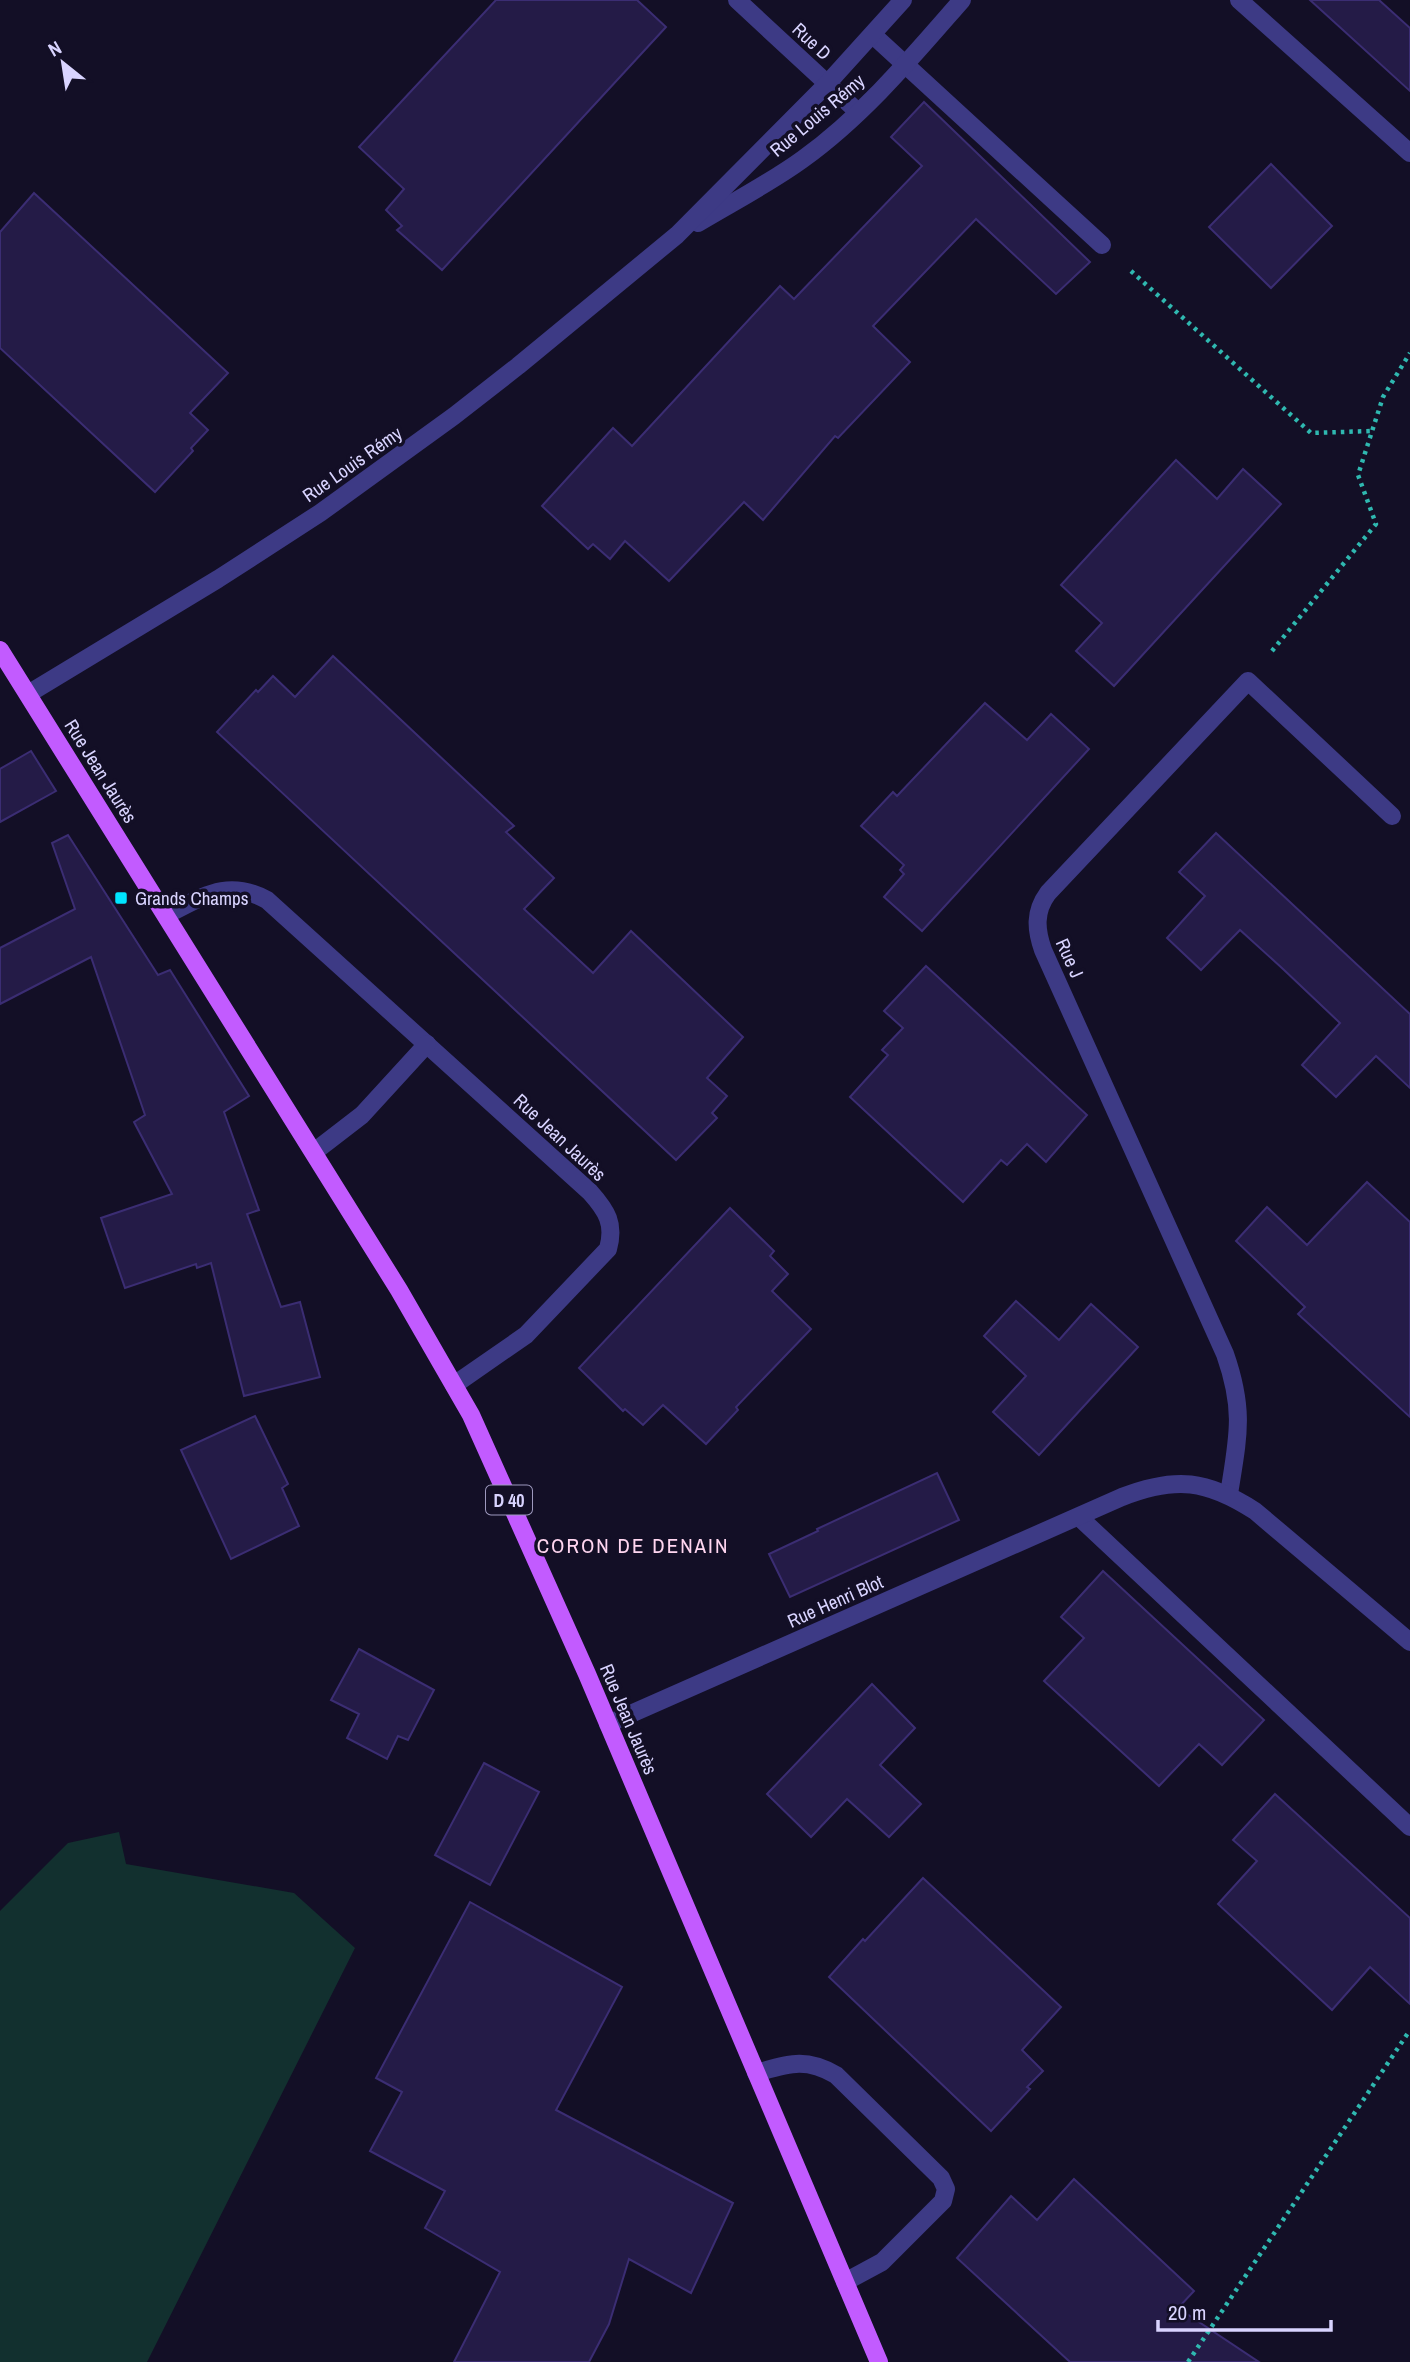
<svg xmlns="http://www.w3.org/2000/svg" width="1410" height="2362" font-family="'Archivo Narrow',sans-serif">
<rect width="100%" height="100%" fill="#130f26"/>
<path fill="#12302f" d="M 119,1832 L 126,1864 L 294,1893 L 355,1948 L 147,2362 L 0,2362 L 0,1911 L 68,1843 Z"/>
<g fill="#241b47" stroke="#3b2d73" stroke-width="2">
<path d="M 496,0 L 637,0 L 666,27 L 442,270 L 397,230 L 402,226 L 386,210 L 404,189 L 359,147 Z"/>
<path d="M 1310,0 L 1379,0 L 1410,28 L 1410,91 Z"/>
<path d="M 924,102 L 1090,262 L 1056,294 L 976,219 L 873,326 L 910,362 L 838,438 L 835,436 L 763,520 L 744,502 L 669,581 L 625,541 L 610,559 L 593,544 L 588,549 L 542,506 L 613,428 L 632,446 L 780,286 L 794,299 L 922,166 L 891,137 Z"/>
<path d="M 1271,164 L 1332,226 L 1271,288 L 1209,227 Z"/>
<path d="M 34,193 L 228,373 L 190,413 L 208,430 L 191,448 L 193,451 L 155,492 L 0,348 L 0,232 Z"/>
<path d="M 1176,460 L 1217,499 L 1243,469 L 1281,504 L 1114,686 L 1076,651 L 1102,623 L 1061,585 Z"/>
<path d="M 333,656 L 514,826 L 506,832 L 554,878 L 524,909 L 593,973 L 631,931 L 743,1037 L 707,1078 L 727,1096 L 712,1113 L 717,1118 L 676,1160 L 217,732 L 256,690 L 258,692 L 273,676 L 295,697 Z"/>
<path d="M 985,703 L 1027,740 L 1051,714 L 1089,749 L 922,931 L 884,897 L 904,874 L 900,870 L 904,865 L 861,826 L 893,792 L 897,796 Z"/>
<path d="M 31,751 L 56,791 L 0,822 L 0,769 Z"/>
<path d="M 1216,833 L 1410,1014 L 1410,1088 L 1376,1056 L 1336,1097 L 1302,1065 L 1340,1023 L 1283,969 L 1240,930 L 1201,970 L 1167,938 L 1205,896 L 1179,872 Z"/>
<path d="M 68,835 L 158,975 L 170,970 L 249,1096 L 224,1112 L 259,1210 L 247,1214 L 281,1307 L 300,1302 L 320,1377 L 244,1396 L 211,1263 L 197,1268 L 196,1264 L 125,1288 L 101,1218 L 172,1194 L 134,1122 L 145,1115 L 91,957 L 0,1004 L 0,948 L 75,909 L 52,843 Z"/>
<path d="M 926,966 L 1087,1115 L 1046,1162 L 1027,1144 L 1007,1165 L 1001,1160 L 963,1202 L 850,1097 L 888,1055 L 882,1050 L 903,1028 L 884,1011 Z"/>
<path d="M 1367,1182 L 1410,1222 L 1410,1417 L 1298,1314 L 1305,1307 L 1236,1241 L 1267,1207 L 1307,1245 Z"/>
<path d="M 730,1208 L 774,1251 L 770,1256 L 788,1274 L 772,1291 L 811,1329 L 736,1407 L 738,1410 L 706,1444 L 663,1405 L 643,1425 L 625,1409 L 623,1411 L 579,1368 Z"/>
<path d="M 1016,1301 L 1059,1340 L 1091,1304 L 1138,1347 L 1039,1455 L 993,1412 L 1026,1376 L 984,1336 Z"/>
<path d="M 255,1416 L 288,1484 L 282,1488 L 299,1526 L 231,1559 L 181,1450 Z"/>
<path d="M 937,1473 L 959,1520 L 790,1597 L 769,1554 L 818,1531 L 817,1529 Z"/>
<path d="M 1103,1571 L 1264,1720 L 1222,1765 L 1199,1744 L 1159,1786 L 1044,1681 L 1084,1638 L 1061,1617 Z"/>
<path d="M 359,1649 L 434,1690 L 408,1740 L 398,1736 L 387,1759 L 347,1738 L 359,1714 L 331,1700 Z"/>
<path d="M 872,1684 L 915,1728 L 880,1765 L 921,1804 L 889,1837 L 847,1799 L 811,1837 L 767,1794 Z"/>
<path d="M 484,1763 L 539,1792 L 490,1885 L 435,1855 Z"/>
<path d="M 1275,1794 L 1410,1918 L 1410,2004 L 1370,1967 L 1332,2010 L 1218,1904 L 1257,1861 L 1233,1840 Z"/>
<path d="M 923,1878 L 1061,2007 L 1022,2050 L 1043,2071 L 1027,2087 L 1030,2089 L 991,2131 L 829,1977 L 863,1939 L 865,1941 Z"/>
<path d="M 470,1902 L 622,1987 L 556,2110 L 733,2203 L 691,2293 L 629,2259 L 609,2324 L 589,2362 L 454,2362 L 500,2272 L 425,2228 L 445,2191 L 370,2151 L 402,2092 L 376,2078 Z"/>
<path d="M 1074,2179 L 1194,2291 L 1178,2308 L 1259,2362 L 1070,2362 L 957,2258 L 1011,2196 L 1037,2220 Z"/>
</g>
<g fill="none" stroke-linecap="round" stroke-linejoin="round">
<g stroke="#2fb8b0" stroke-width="4.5" stroke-dasharray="3.5 5" stroke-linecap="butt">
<path d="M 1131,271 L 1311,433 L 1371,431"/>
<path d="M 1272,651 L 1376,524 L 1358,475 L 1383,397 L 1410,353"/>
<path d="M 1188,2362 L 1410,2030"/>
</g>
<g stroke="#3d3a85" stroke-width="18">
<path d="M 737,0 L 858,112"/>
<path d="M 1239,0 L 1410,153"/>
<path d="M 873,35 L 1102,245"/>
<path d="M 698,223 C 733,202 770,183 803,159 C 864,115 913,56 962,0"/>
<path d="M 28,694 L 218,579 L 320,513 L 454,416 L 518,366 L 677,235 L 827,84 L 903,0"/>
<path d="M 166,915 C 203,897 227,878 267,900 L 590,1192 C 607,1211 615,1224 608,1249 L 526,1335 L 454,1385"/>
<path d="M 314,1152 L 362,1115 L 427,1044"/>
<path d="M 1229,1494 C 1238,1437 1245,1411 1225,1354 L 1043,950 C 1036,930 1034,912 1048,893 L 1248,681 L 1392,816"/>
<path d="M 1079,1517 L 1410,1827"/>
<path d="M 608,1724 L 1122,1497 C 1176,1476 1207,1480 1255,1511 L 1410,1642"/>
<path d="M 756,2073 C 788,2064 805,2057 836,2075 L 941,2178 L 946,2189 L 943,2201 L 882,2262 L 845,2282"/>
</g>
<path stroke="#c25bff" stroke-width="18" d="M 0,650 L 399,1290 L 471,1415 L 587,1674 L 879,2362"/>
</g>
<rect fill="#00e5ff" stroke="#130f26" stroke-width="2.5" x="114" y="891" width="14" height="14" rx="3.5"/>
<g text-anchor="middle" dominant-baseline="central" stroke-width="7" stroke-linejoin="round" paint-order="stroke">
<rect fill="#130f26" stroke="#9e99be" stroke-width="2" x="486" y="1485.5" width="46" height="29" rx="5"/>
<g font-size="18" font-weight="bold" fill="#d9d4ff">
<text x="509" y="1500">D 40</text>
</g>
<g font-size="19" fill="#d9d4ff" stroke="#130f26">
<text transform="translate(812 41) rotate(43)">Rue D</text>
<text transform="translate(817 115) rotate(-40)">Rue Louis Rémy</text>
<text transform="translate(352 464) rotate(-35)">Rue Louis Rémy</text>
<text transform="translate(101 771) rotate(58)">Rue Jean Jaurès</text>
<text transform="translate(1070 958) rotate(66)">Rue J</text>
<text transform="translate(560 1137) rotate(43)">Rue Jean Jaurès</text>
<text transform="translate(835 1601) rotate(-24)">Rue Henri Blot</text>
<text transform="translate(629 1719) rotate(67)">Rue Jean Jaurès</text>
</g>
<g font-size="19" fill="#d9d4ff" stroke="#130f26" text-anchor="start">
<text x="135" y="898">Grands Champs</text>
</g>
<g font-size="21" letter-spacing="2" fill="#ffd6f0" stroke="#130f26">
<text x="633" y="1545">CORON DE DENAIN</text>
</g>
</g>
<g transform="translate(63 63) rotate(330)" stroke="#130f26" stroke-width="5" paint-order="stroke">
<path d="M0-5L12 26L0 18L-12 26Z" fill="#d9d4ff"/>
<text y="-10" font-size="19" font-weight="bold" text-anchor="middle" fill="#d9d4ff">N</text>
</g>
<path d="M1158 2320v10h173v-10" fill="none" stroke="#d9d4ff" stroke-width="3.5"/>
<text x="1168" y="2320" font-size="21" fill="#d9d4ff" stroke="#130f26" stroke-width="5" paint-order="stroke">20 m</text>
</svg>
